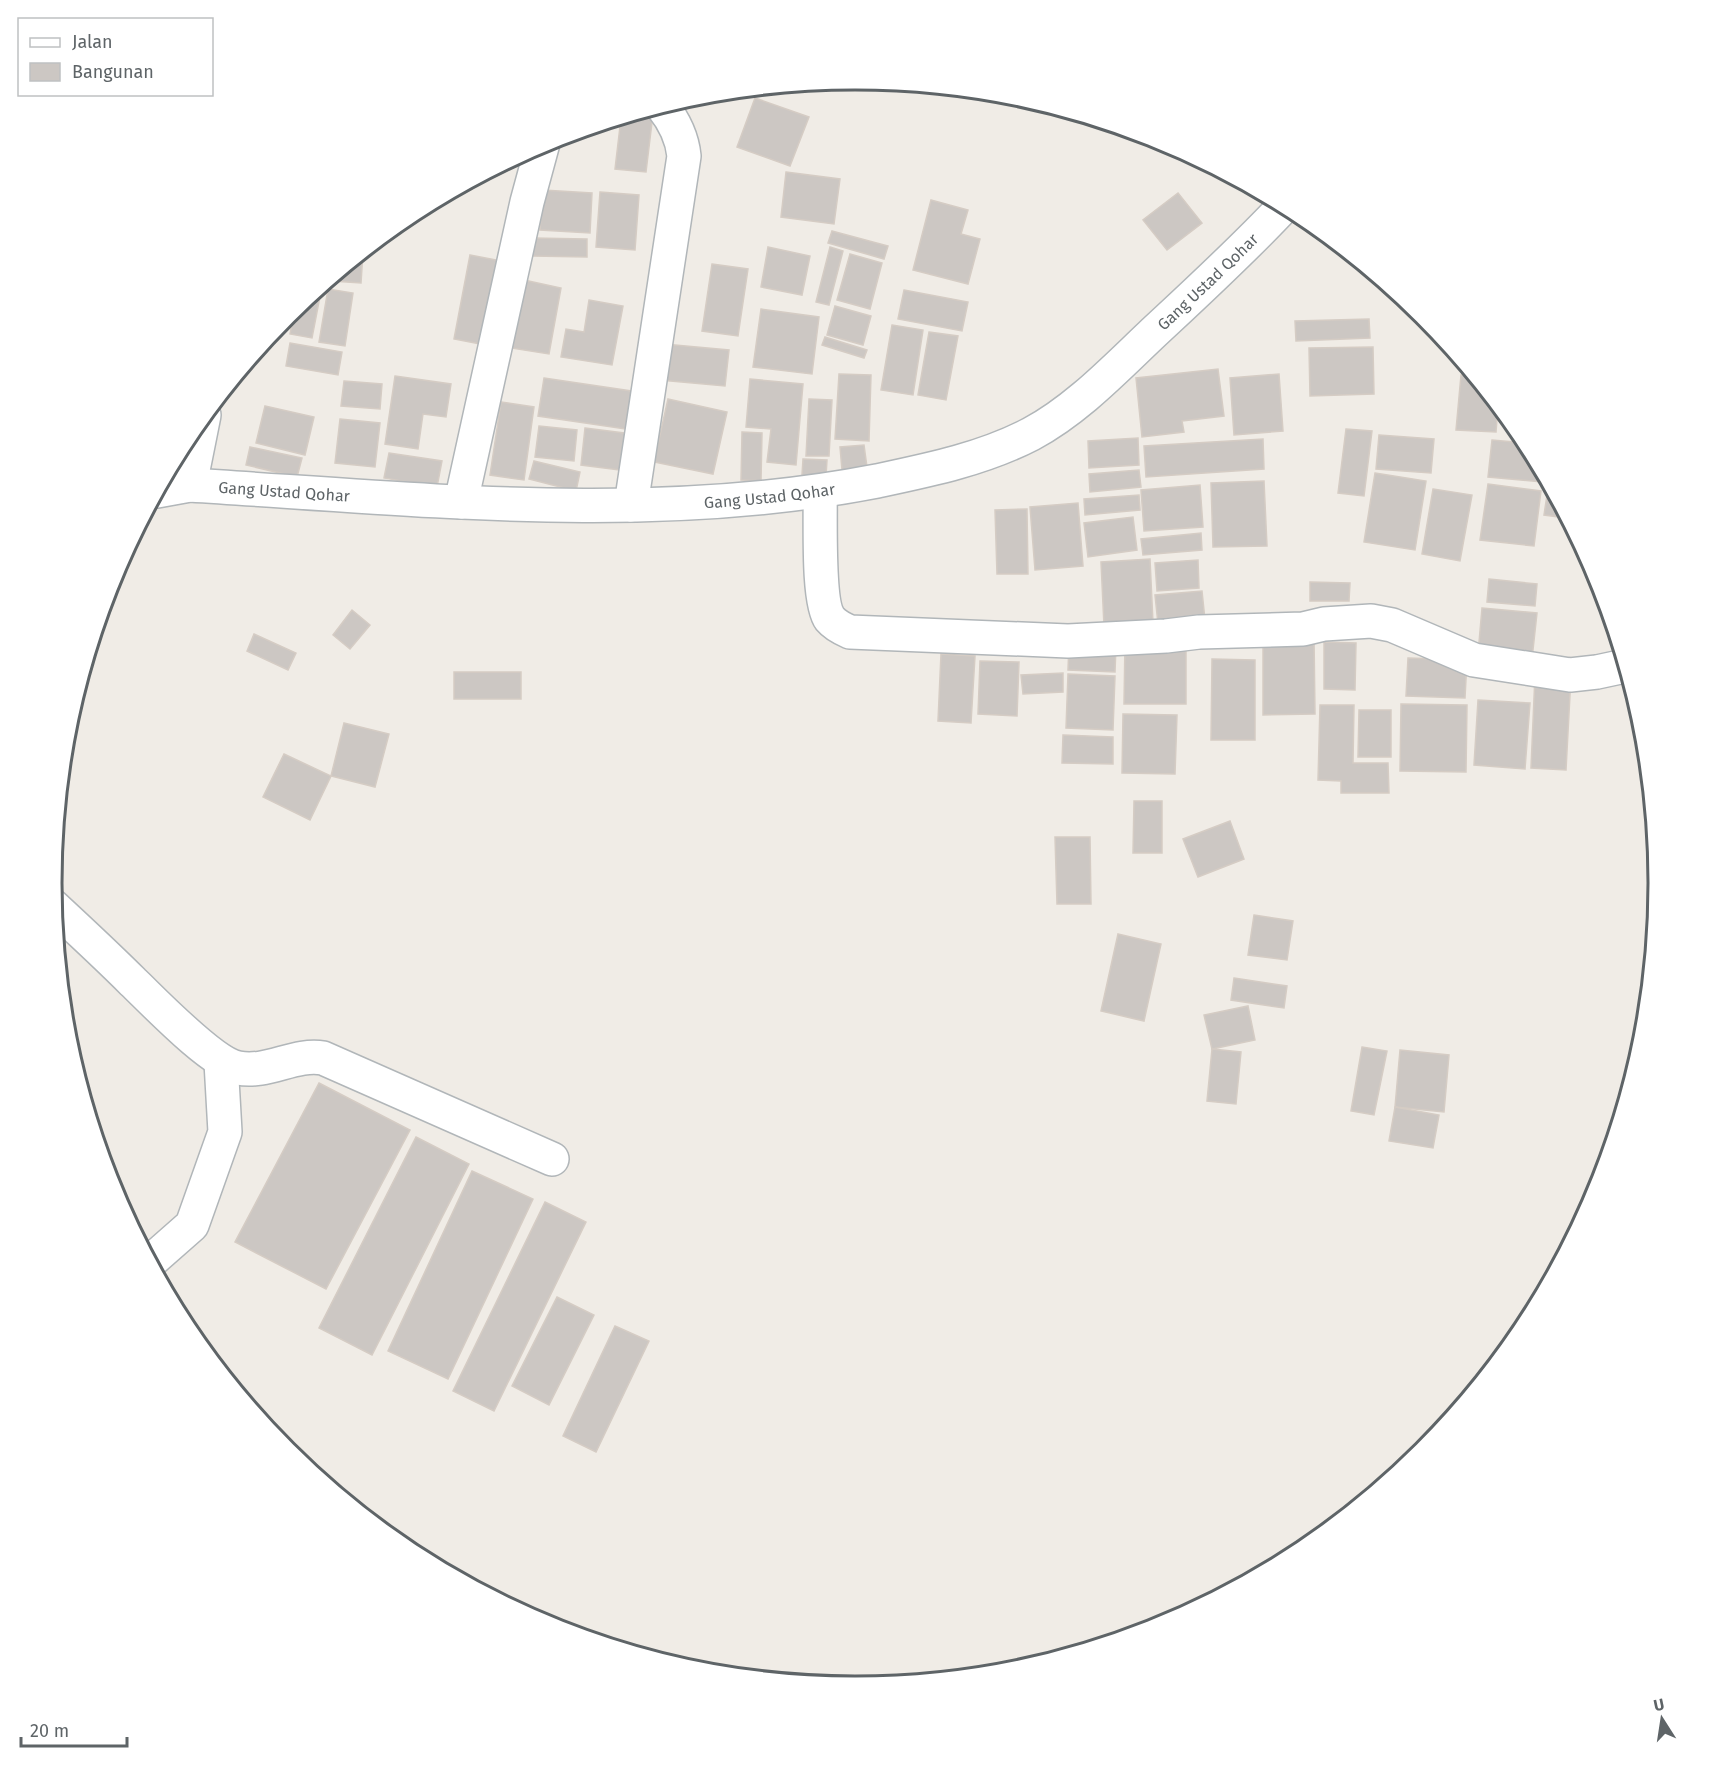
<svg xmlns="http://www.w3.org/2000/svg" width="1710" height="1767" font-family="'Fira Sans',sans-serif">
<rect width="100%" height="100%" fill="#f0ece6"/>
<g fill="#ccc7c3" stroke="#d5ccc4" stroke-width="1.5">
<path d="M 755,98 L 809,117 L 790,166 L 737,147 Z"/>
<path d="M 638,113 L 653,114 L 646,172 L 615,169 L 621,118 Z"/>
<path d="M 786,172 L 840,179 L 834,224 L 781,217 Z"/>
<path d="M 543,190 L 592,193 L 590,233 L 540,230 Z"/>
<path d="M 600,192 L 639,195 L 635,250 L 596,247 Z"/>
<path d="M 1178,193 L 1202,223 L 1167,250 L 1143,220 Z"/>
<path d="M 931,200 L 968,210 L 961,234 L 980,239 L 968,284 L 913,270 Z"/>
<path d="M 832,231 L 888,246 L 884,259 L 828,243 Z"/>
<path d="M 532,238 L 587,239 L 587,257 L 532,256 Z"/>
<path d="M 768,247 L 810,256 L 802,295 L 761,287 Z"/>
<path d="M 830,247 L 843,251 L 829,305 L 816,302 Z"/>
<path d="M 363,252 L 361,283 L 332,281 L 332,277 Z"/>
<path d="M 850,254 L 882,263 L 870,309 L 837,300 Z"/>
<path d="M 470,255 L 507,262 L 491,346 L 454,339 Z"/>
<path d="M 712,264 L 748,269 L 738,336 L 702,331 Z"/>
<path d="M 524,280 L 561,288 L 549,354 L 511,348 Z"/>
<path d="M 322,286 L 312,338 L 290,334 L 295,308 Z"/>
<path d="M 328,289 L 353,293 L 345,346 L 319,342 Z"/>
<path d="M 904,290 L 968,302 L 962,331 L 898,319 Z"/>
<path d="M 589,300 L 623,306 L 612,365 L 561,357 L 566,329 L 584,332 Z"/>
<path d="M 835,306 L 871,316 L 863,345 L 827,335 Z"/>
<path d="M 761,309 L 819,317 L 812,374 L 753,367 Z"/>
<path d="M 1369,319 L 1370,338 L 1296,341 L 1295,321 Z"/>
<path d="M 892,325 L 923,330 L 913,395 L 881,390 Z"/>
<path d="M 929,332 L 958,336 L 946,400 L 918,395 Z"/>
<path d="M 825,337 L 867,350 L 864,358 L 822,345 Z"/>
<path d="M 290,343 L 342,352 L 338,375 L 286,366 Z"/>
<path d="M 664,344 L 729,350 L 725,386 L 660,380 Z"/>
<path d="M 1373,347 L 1374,394 L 1310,396 L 1309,348 Z"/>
<path d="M 1218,369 L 1224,416 L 1182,421 L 1184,432 L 1142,437 L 1136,378 Z"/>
<path d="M 839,374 L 871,375 L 869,441 L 835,439 Z"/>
<path d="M 1279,374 L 1283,431 L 1234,435 L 1230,378 Z"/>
<path d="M 1461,375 L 1473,376 L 1498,406 L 1496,432 L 1456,430 Z"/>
<path d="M 395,376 L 451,384 L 446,417 L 423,414 L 418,449 L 385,444 Z"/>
<path d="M 544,378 L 638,392 L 632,430 L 538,416 Z"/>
<path d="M 750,379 L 803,384 L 796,465 L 767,462 L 771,429 L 746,427 Z"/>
<path d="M 344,381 L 382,384 L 380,409 L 341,406 Z"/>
<path d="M 668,399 L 727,412 L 713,474 L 654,462 Z"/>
<path d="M 809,399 L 832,400 L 829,456 L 806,456 Z"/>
<path d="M 501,402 L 534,407 L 524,480 L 490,475 Z"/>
<path d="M 265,406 L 314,417 L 305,455 L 256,443 Z"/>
<path d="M 340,419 L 380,423 L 375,467 L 335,463 Z"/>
<path d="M 539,426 L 577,430 L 574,461 L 535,457 Z"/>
<path d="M 585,428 L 632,434 L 627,471 L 581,465 Z"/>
<path d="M 1346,429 L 1372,431 L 1364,496 L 1338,493 Z"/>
<path d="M 742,432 L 762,433 L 761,481 L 741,480 Z"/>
<path d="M 1379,435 L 1434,439 L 1431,473 L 1376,469 Z"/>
<path d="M 1138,438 L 1139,465 L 1089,468 L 1088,441 Z"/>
<path d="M 1263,439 L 1264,469 L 1146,477 L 1144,446 Z"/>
<path d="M 1492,440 L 1527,443 L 1543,473 L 1542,482 L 1488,477 Z"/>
<path d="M 864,445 L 867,467 L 842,470 L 840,447 Z"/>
<path d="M 182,446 L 175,473 L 168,471 Z"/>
<path d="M 250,447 L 302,458 L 297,477 L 246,465 Z"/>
<path d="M 389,453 L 442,461 L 437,487 L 384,478 Z"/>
<path d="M 803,459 L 827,460 L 826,476 L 802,475 Z"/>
<path d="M 534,461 L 580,472 L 576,491 L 529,479 Z"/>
<path d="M 1139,470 L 1141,487 L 1090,492 L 1089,474 Z"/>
<path d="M 1375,473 L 1426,481 L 1415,550 L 1364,542 Z"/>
<path d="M 1264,481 L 1267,546 L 1213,547 L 1211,483 Z"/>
<path d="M 1488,484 L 1541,491 L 1534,546 L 1480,540 Z"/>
<path d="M 1200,485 L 1203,527 L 1144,531 L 1141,490 Z"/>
<path d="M 1433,489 L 1472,495 L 1460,561 L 1422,554 Z"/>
<path d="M 1139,495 L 1140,510 L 1085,515 L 1084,499 Z"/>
<path d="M 1547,495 L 1555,496 L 1567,518 L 1544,515 Z"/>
<path d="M 1078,503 L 1083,566 L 1035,570 L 1030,507 Z"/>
<path d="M 1027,509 L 1028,574 L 997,574 L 995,510 Z"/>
<path d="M 1133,517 L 1137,550 L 1088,557 L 1084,523 Z"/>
<path d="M 1201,533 L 1202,550 L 1143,555 L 1141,539 Z"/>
<path d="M 1150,559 L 1153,623 L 1104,626 L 1101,562 Z"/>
<path d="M 1198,560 L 1199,588 L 1157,591 L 1155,563 Z"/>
<path d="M 1489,579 L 1537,584 L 1535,606 L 1487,602 Z"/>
<path d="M 1310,582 L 1350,583 L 1349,601 L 1310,601 Z"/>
<path d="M 1202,591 L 1205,620 L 1158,624 L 1155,595 Z"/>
<path d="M 1482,608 L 1537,613 L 1532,659 L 1478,654 Z"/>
<path d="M 352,610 L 370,625 L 350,649 L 333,635 Z"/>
<path d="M 254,634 L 296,653 L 288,670 L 247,651 Z"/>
<path d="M 1263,636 L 1314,636 L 1315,714 L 1263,715 Z"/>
<path d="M 1125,642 L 1186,643 L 1186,704 L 1124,704 Z"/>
<path d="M 1324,642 L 1356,643 L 1355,690 L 1324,689 Z"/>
<path d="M 1069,644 L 1116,646 L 1115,672 L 1068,670 Z"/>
<path d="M 941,654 L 975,656 L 971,723 L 938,721 Z"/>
<path d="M 1408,658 L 1467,660 L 1465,698 L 1406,696 Z"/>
<path d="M 1212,659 L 1255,660 L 1255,740 L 1211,740 Z"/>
<path d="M 980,661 L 1019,662 L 1017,716 L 978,714 Z"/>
<rect x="454" y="672" width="67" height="27"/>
<path d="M 1063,673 L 1063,692 L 1023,694 L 1021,675 Z"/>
<path d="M 1068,674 L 1115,676 L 1113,730 L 1066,728 Z"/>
<path d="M 1535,675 L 1571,676 L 1566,770 L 1531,768 Z"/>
<path d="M 1478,700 L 1530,703 L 1525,769 L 1474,765 Z"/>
<path d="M 1401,704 L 1467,705 L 1466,772 L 1400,771 Z"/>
<path d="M 1320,705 L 1354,705 L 1353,763 L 1388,763 L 1389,793 L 1341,793 L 1341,781 L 1318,780 Z"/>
<path d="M 1359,710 L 1391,710 L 1391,757 L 1358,757 Z"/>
<path d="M 1123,714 L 1177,715 L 1175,774 L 1122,773 Z"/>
<path d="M 344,723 L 389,734 L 375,787 L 331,776 Z"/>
<path d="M 1063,735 L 1113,737 L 1113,764 L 1062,763 Z"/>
<path d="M 284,754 L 331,776 L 310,820 L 263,797 Z"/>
<path d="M 1134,801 L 1162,801 L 1162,853 L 1133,853 Z"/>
<path d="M 1230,821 L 1244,859 L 1198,877 L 1183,839 Z"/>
<path d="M 1055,837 L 1090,837 L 1091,904 L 1057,904 Z"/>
<path d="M 1254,915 L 1293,921 L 1287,960 L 1248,955 Z"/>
<path d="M 1118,934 L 1161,944 L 1144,1021 L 1101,1011 Z"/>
<path d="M 1234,978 L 1287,986 L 1284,1008 L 1231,1000 Z"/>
<path d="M 1248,1006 L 1255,1040 L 1212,1049 L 1204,1015 Z"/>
<path d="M 1362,1047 L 1387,1051 L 1374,1115 L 1351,1111 Z"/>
<path d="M 1212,1049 L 1241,1052 L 1236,1104 L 1207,1101 Z"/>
<path d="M 1400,1050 L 1449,1055 L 1444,1112 L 1395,1107 Z"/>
<path d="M 319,1083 L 410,1130 L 326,1289 L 235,1242 Z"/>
<path d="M 1395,1107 L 1439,1115 L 1433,1148 L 1389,1141 Z"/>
<path d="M 416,1137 L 469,1164 L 372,1355 L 319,1328 Z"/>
<path d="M 472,1171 L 533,1199 L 448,1379 L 388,1351 Z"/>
<path d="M 545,1202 L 586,1222 L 494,1411 L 453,1391 Z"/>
<path d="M 557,1297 L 594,1315 L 549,1405 L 512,1386 Z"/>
<path d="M 615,1326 L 649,1341 L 596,1452 L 563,1436 Z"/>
</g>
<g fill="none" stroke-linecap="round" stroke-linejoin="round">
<defs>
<g id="minor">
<path d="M 190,485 L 204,415"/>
<path id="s1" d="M 157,491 L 190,485 C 418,499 651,525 877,481 C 929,470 983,459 1031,434 C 1076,410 1114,370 1151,335 C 1196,293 1242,251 1284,206"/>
<path d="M 820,492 C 821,517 817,602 830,619 C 835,625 843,629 850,632 L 1068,641 L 1166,636 L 1199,632 L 1303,629 L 1324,624 L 1371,621 L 1392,625 L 1474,660 L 1570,675 L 1597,672 L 1625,666"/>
<path d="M 461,502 L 527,202 L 543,143"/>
<path d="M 631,505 L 684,156 C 682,136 674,121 662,106"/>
<path d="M 53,906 C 80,931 107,956 133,982 C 154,1002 212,1063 238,1068 C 267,1074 295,1053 323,1058 L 552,1159"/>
<path d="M 150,1262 L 192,1225 L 225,1132 L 221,1062"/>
</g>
</defs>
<use href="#minor" stroke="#b1b6b9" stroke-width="36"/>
<use href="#minor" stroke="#fff" stroke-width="33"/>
</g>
<g text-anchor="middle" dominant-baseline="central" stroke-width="4.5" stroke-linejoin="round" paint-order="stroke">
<g font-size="16" fill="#5e6467" stroke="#fff">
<text stroke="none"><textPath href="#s1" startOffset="1118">Gang Ustad Qohar</textPath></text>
<text stroke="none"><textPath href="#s1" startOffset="128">Gang Ustad Qohar</textPath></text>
<text stroke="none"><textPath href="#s1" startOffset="614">Gang Ustad Qohar</textPath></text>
</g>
</g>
<path d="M0 0H1710V1767H0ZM62 883a793 793 0 1 1 1586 0a793 793 0 1 1-1586 0Z" fill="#fff" fill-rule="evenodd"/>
<path fill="none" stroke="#5e6467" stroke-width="3" d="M62 883a793 793 0 1 1 1586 0a793 793 0 1 1-1586 0Z"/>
<rect x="18" y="18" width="195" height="78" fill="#ffffff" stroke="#bfc1c2" stroke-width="1.5"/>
<rect x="30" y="38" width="30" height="9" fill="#ffffff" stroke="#bfc1c2" stroke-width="1.5"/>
<text x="72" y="48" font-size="18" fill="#5e6467">Jalan</text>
<rect x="30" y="63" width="30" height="18" fill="#ccc7c3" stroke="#bfc1c2" stroke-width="1.5"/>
<text x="72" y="78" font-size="18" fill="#5e6467">Bangunan</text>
<g transform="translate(1662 1719) rotate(348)" stroke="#ffffff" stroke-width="4.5" paint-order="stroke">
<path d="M0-4.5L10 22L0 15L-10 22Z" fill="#5e6467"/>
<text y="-9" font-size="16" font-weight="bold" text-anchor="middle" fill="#5e6467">U</text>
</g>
<path d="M21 1737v9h106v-9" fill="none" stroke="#5e6467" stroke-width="3"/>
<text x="30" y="1737" font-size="18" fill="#5e6467" stroke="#ffffff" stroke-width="4.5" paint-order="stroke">20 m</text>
</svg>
